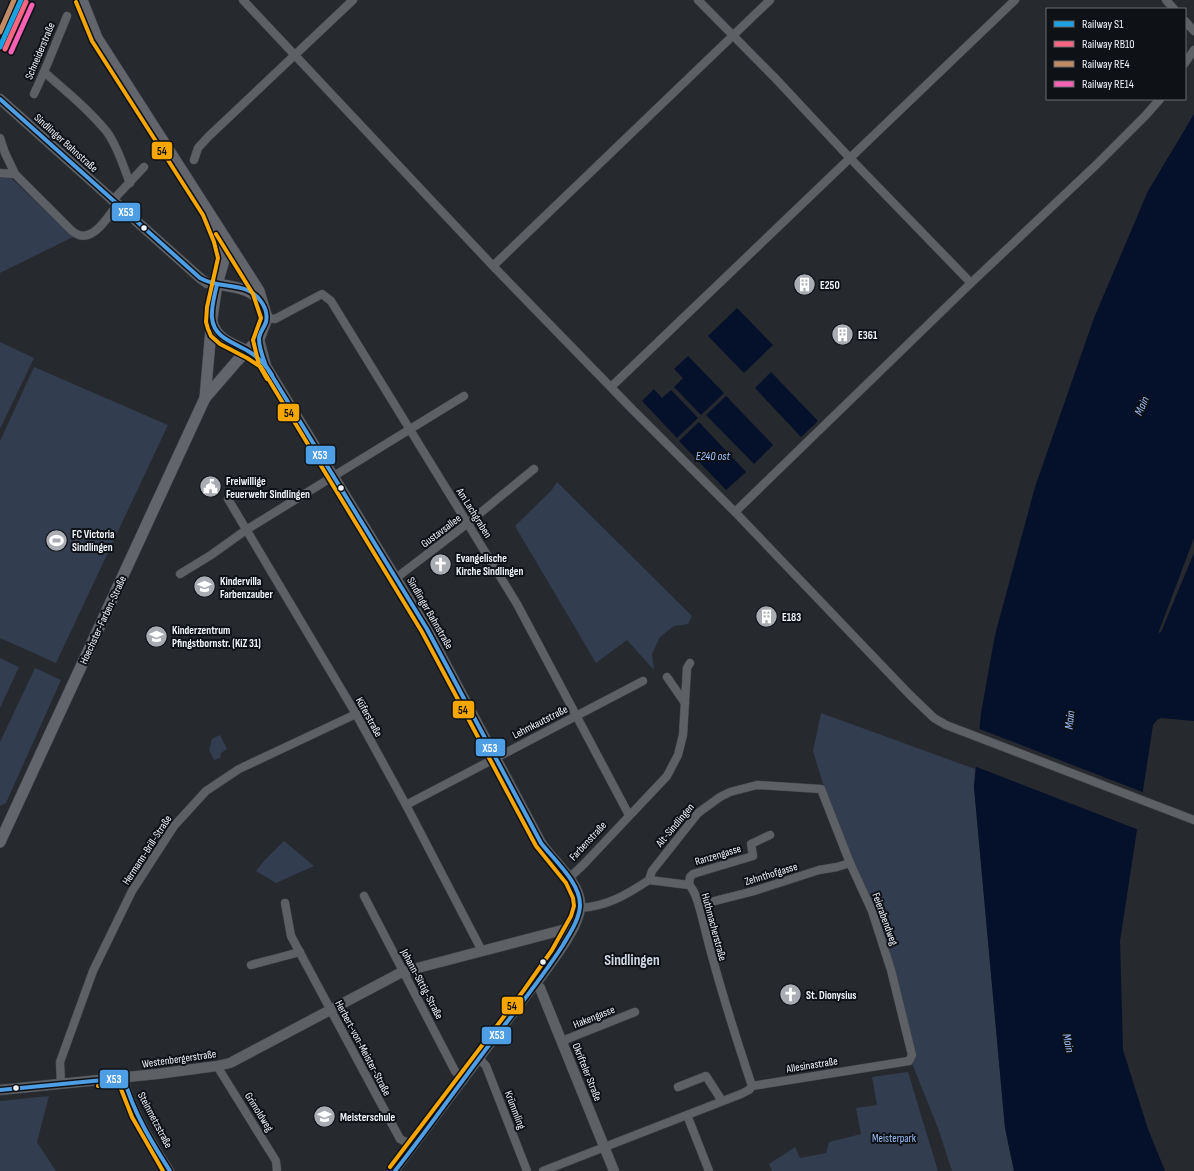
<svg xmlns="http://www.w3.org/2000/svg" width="1194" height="1171" font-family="'Sofia Sans Condensed',sans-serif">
<rect width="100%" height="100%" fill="#26292e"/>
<g fill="#323d50">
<path d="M 9,176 L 73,237 L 0,273 L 0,177 Z"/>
<path d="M 0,342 L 34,358 L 0,429 Z"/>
<path d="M 34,367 L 168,425 L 56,663 L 0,638 L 0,441 Z"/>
<path d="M 557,482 L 692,616 L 688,624 L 674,626 L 660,637 L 652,654 L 654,670 L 627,640 L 596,663 L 515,526 L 551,491 Z"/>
<path d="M 0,658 L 19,667 L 0,708 Z"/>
<path d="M 35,668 L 61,680 L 6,803 L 0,806 L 0,742 Z"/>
<path d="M 821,713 L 975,769 L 974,787 L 1005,1128 L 1014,1171 L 952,1171 L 938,1128 L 911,1061 L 885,944 L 831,810 L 813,751 Z"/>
<path d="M 220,735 L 227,749 L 221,753 L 220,758 L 214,760 L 209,750 L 212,739 Z"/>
<path d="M 284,841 L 314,866 L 276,883 L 256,871 L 263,862 Z"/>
<path d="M 908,1072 L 938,1171 L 772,1171 L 769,1164 L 795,1147 L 800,1158 L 826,1153 L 829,1142 L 861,1134 L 856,1108 L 877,1105 L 872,1077 Z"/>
<path d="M 49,1096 L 37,1142 L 56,1171 L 0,1171 L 0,1101 Z"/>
</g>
<g fill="#05102b">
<path d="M 1194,114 L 1194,538 L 1159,631 L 1159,633 L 1161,632 L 1194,553 L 1194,721 L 1161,718 L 1157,720 L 1153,725 L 1120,941 L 1123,1050 L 1148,1129 L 1165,1171 L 1014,1171 L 1005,1128 L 974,787 L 981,713 L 995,635 L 1035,487 L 1094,318 L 1148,191 Z"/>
<path d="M 737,308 L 773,345 L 744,373 L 708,336 Z"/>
<path d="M 688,356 L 724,393 L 701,415 L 674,387 L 683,378 L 674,369 Z"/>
<path d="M 771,372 L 818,421 L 801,437 L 755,388 Z"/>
<path d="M 654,389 L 662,398 L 671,390 L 698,418 L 677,438 L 642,401 Z"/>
<path d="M 726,396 L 773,445 L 754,464 L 706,415 Z"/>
<path d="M 699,422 L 746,472 L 726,490 L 679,441 Z"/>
</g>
<path fill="#26292e" d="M 977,728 L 1145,793 L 1139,830 L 974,766 Z"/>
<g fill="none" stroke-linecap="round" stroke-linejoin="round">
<defs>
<g id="minor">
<path d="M 243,0 L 493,266 L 632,409 L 735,512 L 910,695 L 934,718 L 946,725 L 1194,820"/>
<path d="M 698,0 L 776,79 L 847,155 L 971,283"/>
<path d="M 1166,0 L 1174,9"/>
<path d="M 1185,21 L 1194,31"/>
<path d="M 1185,63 L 1194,50"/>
<path d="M 44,72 C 66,91 89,110 107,132 C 118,147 123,166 130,183"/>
<path d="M 34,94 L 44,72 L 67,16"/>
<path d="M 0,138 L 5,153 L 15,174 L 71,230 C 73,232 76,234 79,235 C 95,240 109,215 117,205"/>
<path d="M 194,160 L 198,148 L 208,137 L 353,0"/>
<path d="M 0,173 L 15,174"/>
<path d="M 112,201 L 144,167"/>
<path d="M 493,266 L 770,0"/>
<path d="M 267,318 L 275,319 L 322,294 L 331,301 L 517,604 L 629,815"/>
<path d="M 611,387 L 1015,0"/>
<path d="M 228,499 L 356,714 L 406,805 L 482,951"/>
<path d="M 735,512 L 971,283 L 1096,165 L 1146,115 L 1160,99"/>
<path d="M 180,574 L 211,555 L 246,530 L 464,396"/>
<path d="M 396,578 L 468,523 L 534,469"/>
<path d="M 667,677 L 685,703"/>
<path d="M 406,805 L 643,681"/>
<path d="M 569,878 L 583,865 L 667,776 L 678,755 L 683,735 L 687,668 L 690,663"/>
<path d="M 689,885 L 690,877 L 693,874 L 753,856 L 751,844 L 770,835"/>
<path d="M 364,896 L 455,1071 L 463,1081"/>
<path d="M 285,903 L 291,936 L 400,1139 L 414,1146"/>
<path d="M 699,905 L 754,891 L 819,870 L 837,867 L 850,863"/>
<path d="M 580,908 C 608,906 626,895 649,880 L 689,885 C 697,892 701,914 704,925 C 717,979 734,1032 752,1086"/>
<path d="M 251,965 L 300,952"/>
<path d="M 562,1041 L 635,1012"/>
<path d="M 479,1058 L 486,1066 L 527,1171"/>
<path d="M 217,1066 L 276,1161 L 277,1171"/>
<path d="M 124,1078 C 131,1111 152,1142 170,1171"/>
<path d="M 61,1084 L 60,1062 L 93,971 L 132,891 L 174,826 L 206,791 L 239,769 L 356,714"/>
<path d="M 678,1087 L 706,1076 L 722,1101"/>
<path d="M 687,1115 L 709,1171"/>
<path d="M 395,1171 L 535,985"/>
<path d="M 543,1171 L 741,1094 L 749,1090 L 752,1086 L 909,1061 L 912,1055 L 891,970 L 872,911 L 850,863 L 821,789 L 757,785 L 730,792 L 720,797 L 698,813 L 652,871 L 649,880"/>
</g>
<g id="tertiary">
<path d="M 0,99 L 200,278 L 207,283 L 217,284"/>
<path d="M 259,339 L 266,366 L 427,629 L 541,843 C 551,858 566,870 575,887 C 578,893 581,901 580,908 C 578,930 548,966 535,985 L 540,988 L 542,993 L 614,1171"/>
<path d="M 247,351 L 265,363"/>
<path d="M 0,1090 L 157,1074 L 217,1066 L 230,1063 L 402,972 L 574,927"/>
</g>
<g id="secondary">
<path d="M 217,284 C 233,287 251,288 261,302"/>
<path d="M 212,322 C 216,339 233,344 247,351"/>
<path d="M 205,398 L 212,318 L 217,284 L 224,260 L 221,241 L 217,233"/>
<path d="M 0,842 L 205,398 L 237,361 L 259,339 L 267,318 L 259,291 L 97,38 L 82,0"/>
</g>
</defs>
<use href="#minor" stroke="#45474c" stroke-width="9"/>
<use href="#tertiary" stroke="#45474c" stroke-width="11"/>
<use href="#secondary" stroke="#45474c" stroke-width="12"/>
<use href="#minor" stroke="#5d6065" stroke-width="8"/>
<use href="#tertiary" stroke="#5d6065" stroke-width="10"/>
<use href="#secondary" stroke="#62656c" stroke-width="11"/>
<defs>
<g id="bus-1">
<path d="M 0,99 L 200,278 C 216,287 231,284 247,290 C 259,295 269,309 266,322 C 264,328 259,333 259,339 C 259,348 263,358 266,366 L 427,629 L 541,843 C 554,860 581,883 580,906 C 579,920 570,933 563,945 C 542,978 517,1009 493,1040 C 460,1083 429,1128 395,1171"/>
<path d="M 217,284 C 215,295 211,306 212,318 C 214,338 233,342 248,351 C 258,357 266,365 272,375"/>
<path d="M 0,1090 L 124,1078 C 133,1112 151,1141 170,1171"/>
</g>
<g id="bus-2">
<path d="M 76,2 L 92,41 L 203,215 L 214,242 L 218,258 L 207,307 L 206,322 L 208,329 L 211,336 L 220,344 L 247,358 L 261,367 L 422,632 L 536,846 L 566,883 L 573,898 L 574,906 L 571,916 L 552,950 L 524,990 L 390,1167"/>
<path d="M 216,234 L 253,294 L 261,318 L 253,340 L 259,365 L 267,379"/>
<path d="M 98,1086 L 119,1084 L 132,1117 L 163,1171"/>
</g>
</defs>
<use href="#bus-1" stroke="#0e1115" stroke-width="7"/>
<use href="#bus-2" stroke="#0e1115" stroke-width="7"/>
<use href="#bus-1" stroke="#4d9ee5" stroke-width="4"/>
<use href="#bus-2" stroke="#f7a600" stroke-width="4"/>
<defs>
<path id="rail-1" d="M 0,47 L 21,0"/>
<path id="rail-2" d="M 5,49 L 26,2"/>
<path id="rail-3" d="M 0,32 L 14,0"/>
<path id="rail-4" d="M 11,52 L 32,5"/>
</defs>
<use href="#rail-1" stroke="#0e1115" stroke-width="8"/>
<use href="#rail-2" stroke="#0e1115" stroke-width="8"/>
<use href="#rail-3" stroke="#0e1115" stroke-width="8"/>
<use href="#rail-4" stroke="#0e1115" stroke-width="8"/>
<use href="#rail-1" stroke="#1aa2e1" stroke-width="5"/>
<use href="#rail-2" stroke="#fa6682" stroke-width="5"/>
<use href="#rail-3" stroke="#c18c65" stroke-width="5"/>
<use href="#rail-4" stroke="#f860b3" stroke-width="5"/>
</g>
<defs>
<symbol id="building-disc" viewBox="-11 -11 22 22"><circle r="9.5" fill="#a9adb3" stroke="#0e1115"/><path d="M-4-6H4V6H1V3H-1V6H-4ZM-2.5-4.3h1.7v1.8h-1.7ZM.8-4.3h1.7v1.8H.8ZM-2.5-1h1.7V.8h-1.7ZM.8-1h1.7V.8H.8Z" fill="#fff"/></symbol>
<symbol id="civic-disc" viewBox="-11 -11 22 22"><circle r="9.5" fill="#a9adb3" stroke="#0e1115"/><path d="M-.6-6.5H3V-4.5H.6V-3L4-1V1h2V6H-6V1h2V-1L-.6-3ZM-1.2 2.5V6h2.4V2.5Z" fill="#fff"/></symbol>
<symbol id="stadium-disc" viewBox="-11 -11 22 22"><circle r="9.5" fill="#a9adb3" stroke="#0e1115"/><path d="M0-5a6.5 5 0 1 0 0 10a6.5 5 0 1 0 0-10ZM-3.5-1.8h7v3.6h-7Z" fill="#fff"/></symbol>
<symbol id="church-disc" viewBox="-11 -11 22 22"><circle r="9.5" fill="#a9adb3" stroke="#0e1115"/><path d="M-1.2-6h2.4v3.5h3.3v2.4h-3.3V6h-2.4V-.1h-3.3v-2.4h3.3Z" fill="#fff"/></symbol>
<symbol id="school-disc" viewBox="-11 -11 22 22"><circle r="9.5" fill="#a9adb3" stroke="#0e1115"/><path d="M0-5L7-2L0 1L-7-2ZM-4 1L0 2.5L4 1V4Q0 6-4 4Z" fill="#fff"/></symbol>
</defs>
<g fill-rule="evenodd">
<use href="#building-disc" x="792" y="272" width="25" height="25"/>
<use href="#building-disc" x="830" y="322" width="25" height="25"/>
<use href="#civic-disc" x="198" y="474" width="25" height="25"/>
<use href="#stadium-disc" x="44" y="528" width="25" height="25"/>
<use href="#church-disc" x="428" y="552" width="25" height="25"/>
<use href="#school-disc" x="192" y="574" width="25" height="25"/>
<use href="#building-disc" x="754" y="604" width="25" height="25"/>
<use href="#school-disc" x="144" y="624" width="25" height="25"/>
<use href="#church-disc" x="778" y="982" width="25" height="25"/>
<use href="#school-disc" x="312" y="1104" width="25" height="25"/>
</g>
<g fill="#f0f4fb" stroke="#0e1115" stroke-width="1.5">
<circle cx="144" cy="228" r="3.5"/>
<circle cx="341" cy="488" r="3.5"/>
<circle cx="543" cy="962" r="3.5"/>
<circle cx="16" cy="1088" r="3.5"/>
</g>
<g text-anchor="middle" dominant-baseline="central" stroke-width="4" stroke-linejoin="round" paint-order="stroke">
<g font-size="11" fill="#f0f4fb" stroke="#0e1115">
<text transform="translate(40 51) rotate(-67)">Schneiderstraße</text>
<text transform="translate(66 143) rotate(42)">Sindlinger Bahnstraße</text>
<text transform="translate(474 513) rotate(58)">Am Lachgraben</text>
<text transform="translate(441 531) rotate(-37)">Gustavsallee</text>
<text transform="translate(430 613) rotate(60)">Sindlinger Bahnstraße</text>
<text transform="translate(103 620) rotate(-65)">Hoechster-Farben-Straße</text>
<text transform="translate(369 717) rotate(61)">Küferstraße</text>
<text transform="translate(540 722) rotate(-27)">Lehmkautstraße</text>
<text transform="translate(675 825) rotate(-50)">Alt-Sindlingen</text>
<text transform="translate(588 841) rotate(-47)">Farbenstraße</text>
<text transform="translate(147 850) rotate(-57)">Hermann-Brill-Straße</text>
<text transform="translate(718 855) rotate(-17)">Ranzengasse</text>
<text transform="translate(771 874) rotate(-17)">Zehnthofgasse</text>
<text transform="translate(885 919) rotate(70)">Feierabendweg</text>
<text transform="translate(714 927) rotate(75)">Huthmacherstraße</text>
<text transform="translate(422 984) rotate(62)">Johann-Sittig-Straße</text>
<text transform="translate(594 1017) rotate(-22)">Hakengasse</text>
<text transform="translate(363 1048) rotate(62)">Herbert-von-Meister-Straße</text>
<text transform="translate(179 1059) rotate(-8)">Westenbergerstraße</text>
<text transform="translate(812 1065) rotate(-9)">Allesinastraße</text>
<text transform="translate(587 1072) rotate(68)">Okrifteler Straße</text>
<text transform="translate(515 1110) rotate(69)">Krümmling</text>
<text transform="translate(259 1112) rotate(58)">Grimoldweg</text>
<text transform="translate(155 1120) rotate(62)">Steinmetzstraße</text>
</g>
<g font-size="11" font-weight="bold" fill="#f0f4fb" stroke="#0e1115" text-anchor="start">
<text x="820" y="285">E250</text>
<text x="858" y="335">E361</text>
<text x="226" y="481">Freiwillige<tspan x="226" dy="13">Feuerwehr Sindlingen</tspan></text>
<text x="72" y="534">FC Victoria<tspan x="72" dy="13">Sindlingen</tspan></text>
<text x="456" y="558">Evangelische<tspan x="456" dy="13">Kirche Sindlingen</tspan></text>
<text x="220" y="581">Kindervilla<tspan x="220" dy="13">Farbenzauber</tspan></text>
<text x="782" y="617">E183</text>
<text x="172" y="630">Kinderzentrum<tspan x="172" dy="13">Pfingstbornstr. (KiZ 31)</tspan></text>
<text x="806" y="995">St. Dionysius</text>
<text x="340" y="1117">Meisterschule</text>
</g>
<g font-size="11" fill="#9cbffb" stroke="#0e1115">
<text x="894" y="1138">Meisterpark</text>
</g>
<g font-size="12" font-style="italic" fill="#a0c2ff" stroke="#0e1115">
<text transform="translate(1142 406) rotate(-66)">Main</text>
<text x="713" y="456">E240 ost</text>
<text transform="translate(1070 720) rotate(-84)">Main</text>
<text transform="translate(1068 1043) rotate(78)">Main</text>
</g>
<g font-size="15" font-weight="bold" fill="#d2dae8" stroke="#0e1115">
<text x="632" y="960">Sindlingen</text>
</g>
</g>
<g stroke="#0e1115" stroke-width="1.5">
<rect x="151" y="141" width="22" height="19" rx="4" fill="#f7a600"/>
<rect x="111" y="202" width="30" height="20" rx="4" fill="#4d9ee5"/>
<rect x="277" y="403" width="23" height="19" rx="4" fill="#f7a600"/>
<rect x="305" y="445" width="31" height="20" rx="4" fill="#4d9ee5"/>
<rect x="452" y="700" width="23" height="19" rx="4" fill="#f7a600"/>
<rect x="475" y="738" width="31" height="19" rx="4" fill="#4d9ee5"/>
<rect x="501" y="996" width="23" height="19" rx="4" fill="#f7a600"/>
<rect x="481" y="1026" width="31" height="19" rx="4" fill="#4d9ee5"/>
<rect x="99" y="1069" width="30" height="20" rx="4" fill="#4d9ee5"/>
</g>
<g font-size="11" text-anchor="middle" font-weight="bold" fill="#fff">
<text x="126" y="216">X53</text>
<text x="320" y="459">X53</text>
<text x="490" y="752">X53</text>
<text x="497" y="1039">X53</text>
<text x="114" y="1083">X53</text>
</g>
<g font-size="11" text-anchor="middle" font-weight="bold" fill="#111">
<text x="162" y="155">54</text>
<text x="289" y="417">54</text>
<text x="463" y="714">54</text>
<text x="512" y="1010">54</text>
</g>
<rect x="1046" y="8" width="140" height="92" fill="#0e1115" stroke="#686c71"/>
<rect x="1054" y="21" width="20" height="6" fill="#1aa2e1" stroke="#686c71"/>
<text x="1082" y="28" font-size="12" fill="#f0f4fb">Railway S1</text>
<rect x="1054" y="41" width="20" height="6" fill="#fa6682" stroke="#686c71"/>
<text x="1082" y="48" font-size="12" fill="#f0f4fb">Railway RB10</text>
<rect x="1054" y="61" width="20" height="6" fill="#c18c65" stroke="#686c71"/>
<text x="1082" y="68" font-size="12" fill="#f0f4fb">Railway RE4</text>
<rect x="1054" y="81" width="20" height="6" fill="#f860b3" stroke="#686c71"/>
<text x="1082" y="88" font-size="12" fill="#f0f4fb">Railway RE14</text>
</svg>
